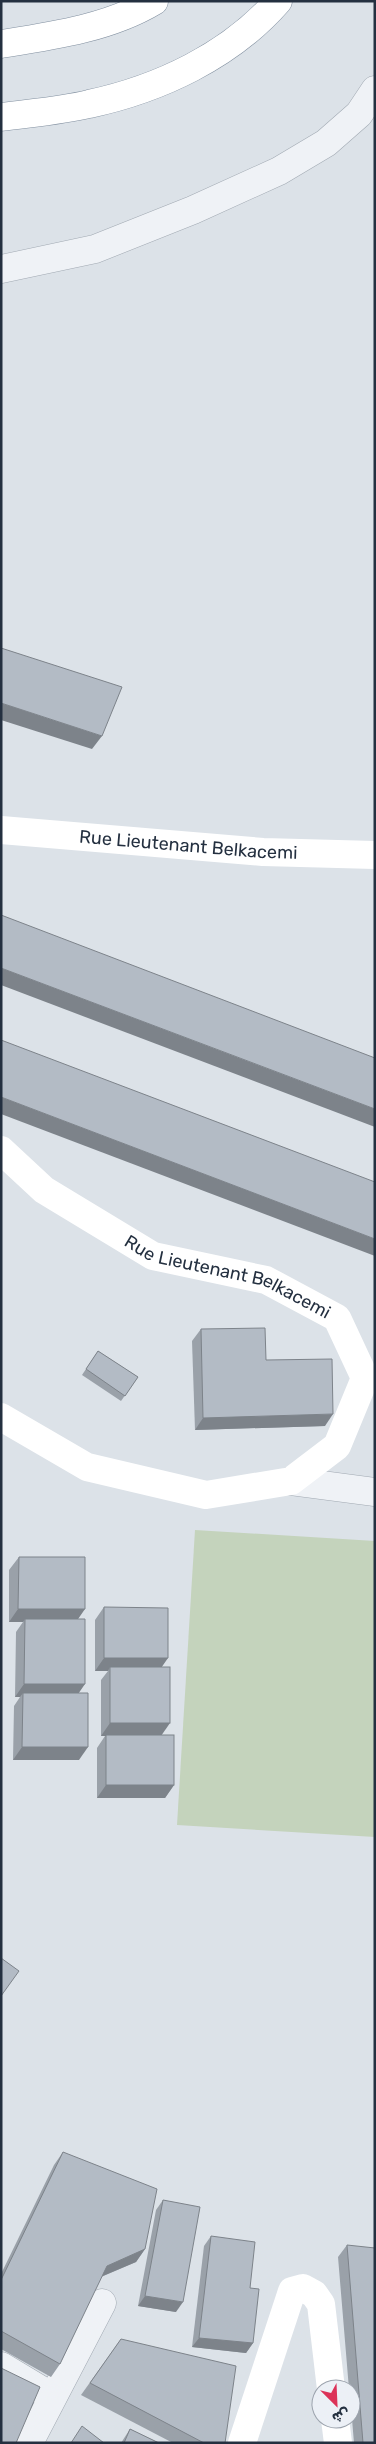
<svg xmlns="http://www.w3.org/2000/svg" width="376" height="2444" font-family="Rubik,Vazirmatn,sans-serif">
<rect width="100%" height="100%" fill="#dce2e8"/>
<path fill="#c4d3bc" d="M 195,1530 L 375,1541 L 375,1837 L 177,1825 Z"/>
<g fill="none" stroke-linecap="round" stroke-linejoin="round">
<defs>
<g id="street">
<path d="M 1,269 L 95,249 L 193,210 L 279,171 L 326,143 L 359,114 L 375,90"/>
<path d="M 291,1481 L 375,1492"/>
<path d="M 1,2366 L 51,2396"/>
<path d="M 29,2443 L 102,2303"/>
</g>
<g id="highway">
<path d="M 1,44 C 52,36 109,28 154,1"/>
<path d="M 1,117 C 30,113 60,111 89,104 C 159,89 230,56 278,1"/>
</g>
</defs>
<use href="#street" stroke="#a1a9b2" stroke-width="29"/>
<use href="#highway" stroke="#8290a0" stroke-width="29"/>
<use href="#street" stroke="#eff2f6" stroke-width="28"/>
<g stroke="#fff" stroke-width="28">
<path id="s1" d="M 1,830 L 263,852 L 375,855"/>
<path id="s2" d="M 1,1150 L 44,1190 L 153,1256 L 266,1280 L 337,1318 L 365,1378 L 337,1446 L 291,1481 L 206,1495 L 87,1467 L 1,1417"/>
<path d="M 335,2419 L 338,2443"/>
<path d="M 242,2443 L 292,2291 L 303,2288 L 314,2294 L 321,2304 L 331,2389"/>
</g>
<use href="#highway" stroke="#fff" stroke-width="28"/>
</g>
<g fill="#9aa1a9">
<path d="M 201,1329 L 325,1426 L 195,1430 L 192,1341 Z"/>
<path d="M 98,1351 L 138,1377 L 121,1401 L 82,1375 Z"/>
<path d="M 19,1557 L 78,1619 L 79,1760 L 13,1760 L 14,1706 L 20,1697 L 15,1697 L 16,1632 L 23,1622 L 9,1622 L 9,1570 Z"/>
<path d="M 104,1607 L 162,1667 L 161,1735 L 174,1785 L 165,1798 L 97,1798 L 97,1748 L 105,1736 L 101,1736 L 101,1680 L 108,1671 L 95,1671 L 95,1620 Z"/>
<path d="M 63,2152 L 145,2249 L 136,2262 L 101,2277 L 60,2364 L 51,2377 L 1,2349 L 1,2274 L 54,2165 Z"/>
<path d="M 163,2200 L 176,2312 L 138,2306 L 156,2210 Z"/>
<path d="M 211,2236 L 250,2288 L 253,2343 L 246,2353 L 192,2347 L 204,2246 Z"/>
<path d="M 347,2245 L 375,2443 L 354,2443 L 351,2407 L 351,2389 L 349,2389 L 338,2257 Z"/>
<path d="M 121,2339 L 225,2443 L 173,2443 L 81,2395 Z"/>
<path d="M 130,2429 L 159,2443 L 121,2443 Z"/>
</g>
<g fill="#7d838a">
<path d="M 1,703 L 102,736 L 92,749 L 1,720 Z"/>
<path d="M 1,968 L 375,1109 L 375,1127 L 1,985 Z"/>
<path d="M 1,1097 L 375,1239 L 375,1256 L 1,1114 Z"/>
<path d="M 333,1414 L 325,1426 L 195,1430 L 203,1418 Z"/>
<path d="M 18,1609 L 85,1609 L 76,1622 L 25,1619 L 23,1622 L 9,1622 Z"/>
<path d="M 104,1658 L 168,1658 L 159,1671 L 110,1667 L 108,1671 L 95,1671 Z"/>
<path d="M 24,1684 L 85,1684 L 76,1697 L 23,1693 L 20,1697 L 15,1697 Z"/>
<path d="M 110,1723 L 170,1723 L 161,1736 L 101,1736 Z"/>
<path d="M 22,1747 L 88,1747 L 79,1760 L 13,1760 Z"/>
<path d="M 106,1785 L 174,1785 L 165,1798 L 97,1798 Z"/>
<path d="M 145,2249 L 136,2262 L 98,2278 L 107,2266 Z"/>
<path d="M 145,2296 L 183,2302 L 176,2312 L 138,2306 Z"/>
<path d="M 199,2338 L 253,2343 L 246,2353 L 192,2347 Z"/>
</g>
<g fill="#b3bbc5" stroke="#7d838a">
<path d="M 1,648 L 122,687 L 102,736 L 1,703 Z"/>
<path d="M 1,915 L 375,1058 L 375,1109 L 1,968 Z"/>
<path d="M 1,1040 L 375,1182 L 375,1239 L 1,1097 Z"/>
<path d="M 265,1328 L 266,1360 L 332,1359 L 333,1414 L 203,1418 L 201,1329 Z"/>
<path d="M 98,1351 L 138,1377 L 125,1396 L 86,1369 Z"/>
<path d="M 19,1557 L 85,1557 L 85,1609 L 18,1609 Z"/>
<path d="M 104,1607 L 168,1608 L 168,1658 L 104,1658 Z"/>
<path d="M 25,1619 L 85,1619 L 85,1684 L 24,1684 Z"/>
<rect x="110" y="1667" width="60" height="56"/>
<path d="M 23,1693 L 88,1693 L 88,1747 L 22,1747 Z"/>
<rect x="106" y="1735" width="68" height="50"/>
<path d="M 1,1958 L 19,1971 L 1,1996 Z"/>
<path d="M 63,2152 L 157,2189 L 145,2249 L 107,2266 L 60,2364 L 1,2331 L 1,2280 Z"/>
<path d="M 163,2200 L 200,2207 L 183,2302 L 145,2296 Z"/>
<path d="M 211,2236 L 255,2242 L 250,2288 L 259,2289 L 253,2343 L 199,2338 Z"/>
<path d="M 347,2245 L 375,2248 L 375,2443 L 363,2443 Z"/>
<path d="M 121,2339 L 236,2366 L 225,2443 L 204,2443 L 90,2383 Z"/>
<path d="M 1,2368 L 40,2387 L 16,2443 L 1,2443 Z"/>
<path d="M 82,2426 L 104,2443 L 71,2443 Z"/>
<path d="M 130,2429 L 159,2443 L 124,2443 Z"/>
</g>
<g text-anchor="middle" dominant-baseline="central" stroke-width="4" stroke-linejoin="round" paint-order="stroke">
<g font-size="18" fill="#243040" stroke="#ecf0f6">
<text stroke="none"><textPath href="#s1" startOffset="188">Rue Lieutenant Belkacemi</textPath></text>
<text stroke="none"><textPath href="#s2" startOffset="264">Rue Lieutenant Belkacemi</textPath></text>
</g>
</g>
<rect width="376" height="2444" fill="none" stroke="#243040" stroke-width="5"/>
<g transform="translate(336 2404) rotate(156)"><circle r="24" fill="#ecf0f6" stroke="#9ca3ad"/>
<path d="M0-4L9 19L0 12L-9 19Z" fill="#dc3258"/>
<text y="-8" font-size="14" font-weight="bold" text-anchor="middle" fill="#243040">ش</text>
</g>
</svg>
